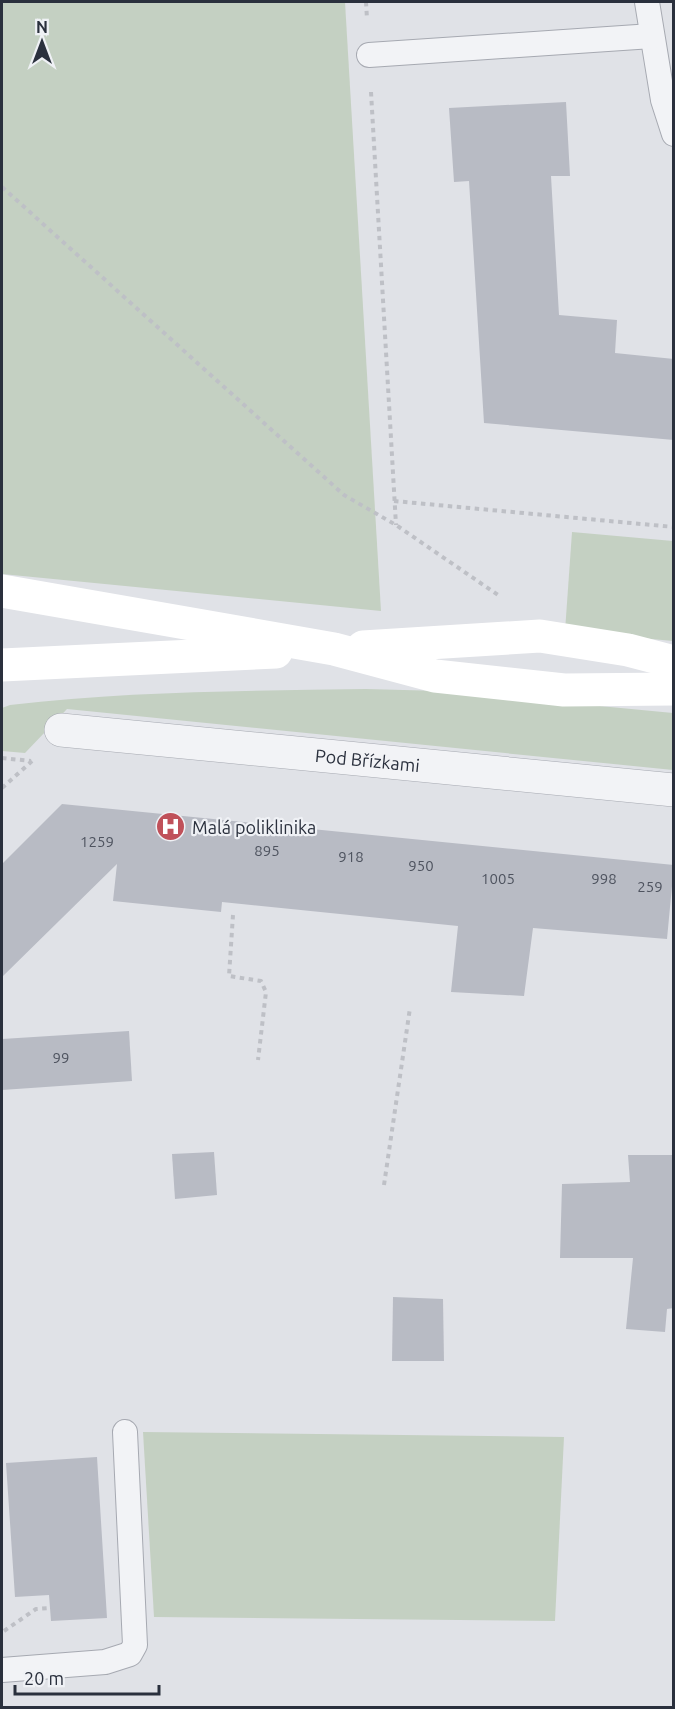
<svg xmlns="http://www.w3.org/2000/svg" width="675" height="1709" font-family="Ubuntu,sans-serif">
<rect width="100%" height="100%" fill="#e0e2e7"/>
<g fill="#c4d0c2">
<path d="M 2,2 L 345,2 L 381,611 L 2,574 Z"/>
<path d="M 572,532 L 673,541 L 673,641 L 565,631 Z"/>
<path d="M 366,689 L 441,691 L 673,713 L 673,770 L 67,709 L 25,753 L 2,751 L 2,708 L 10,705 C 128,691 248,691 366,689 Z"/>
<path d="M 143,1432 L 564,1437 L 555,1621 L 154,1617 Z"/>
</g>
<g fill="#b8bbc4">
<path d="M 566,102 L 570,176 L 551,176 L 559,315 L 617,320 L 615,353 L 674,359 L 674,440 L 484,423 L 469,181 L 454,182 L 449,108 Z"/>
<path d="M 62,804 L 674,865 L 667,939 L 533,928 L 524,996 L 451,992 L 458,926 L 222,902 L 221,912 L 113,901 L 117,864 L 2,977 L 2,864 Z"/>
<path d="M 129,1031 L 132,1081 L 2,1090 L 2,1039 Z"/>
<path d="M 214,1152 L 217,1195 L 175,1199 L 172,1154 Z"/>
<path d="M 628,1155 L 674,1155 L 674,1308 L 667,1309 L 665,1332 L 626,1329 L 633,1258 L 560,1258 L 562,1184 L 630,1182 Z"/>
<path d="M 393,1297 L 443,1299 L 444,1361 L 392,1361 Z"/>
<path d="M 97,1457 L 107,1618 L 51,1621 L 49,1595 L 15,1597 L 6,1463 Z"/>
</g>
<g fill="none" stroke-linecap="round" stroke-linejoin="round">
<defs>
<g id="lane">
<path d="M 647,2 L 663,100 L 674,134"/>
<path d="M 369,55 L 652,36"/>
<path d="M 2,1670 L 105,1662 L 130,1654 L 135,1645 L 125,1432"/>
</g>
<g id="street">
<path id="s1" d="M 61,730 L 674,790"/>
</g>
</defs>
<use href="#lane" stroke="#a6a9b1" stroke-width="26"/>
<use href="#street" stroke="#a6a9b1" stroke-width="34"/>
<g stroke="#bec0c6" stroke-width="4" stroke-dasharray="4.5 4.5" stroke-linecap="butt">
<path d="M 366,2 L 367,19"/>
<path d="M 371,92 L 396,525"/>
<path d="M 2,187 L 344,495 L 396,525 L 498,595"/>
<path d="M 394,501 L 674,527"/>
<path d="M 2,758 L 31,761"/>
<path d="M 2,788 L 32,761"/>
<path d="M 233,915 L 229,976 L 261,981 L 266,992 L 258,1060"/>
<path d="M 384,1185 L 410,1008"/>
<path d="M 4,1631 L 36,1609 L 50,1608"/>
</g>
<use href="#lane" stroke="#f2f3f6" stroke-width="24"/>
<use href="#street" stroke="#f2f3f6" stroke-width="33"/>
<g stroke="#fff" stroke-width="33">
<path d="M 2,591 L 334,649 L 435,676 L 564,690 L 674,689"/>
<path d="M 363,647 L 540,636 L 628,650 L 674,662"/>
<path d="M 2,665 L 276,652"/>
</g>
</g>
<defs>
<symbol id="hospital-disc" viewBox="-11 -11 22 22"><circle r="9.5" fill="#c0515a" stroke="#eff1f5"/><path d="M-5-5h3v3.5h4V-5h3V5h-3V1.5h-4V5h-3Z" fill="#fff"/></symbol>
</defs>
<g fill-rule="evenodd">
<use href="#hospital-disc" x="154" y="810" width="33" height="33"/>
</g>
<g text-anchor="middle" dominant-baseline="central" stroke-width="4.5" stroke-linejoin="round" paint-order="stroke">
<g font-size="15" fill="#4e535f">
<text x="97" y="841">1259</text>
<text x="267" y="850">895</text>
<text x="351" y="856">918</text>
<text x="421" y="865">950</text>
<text x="498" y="878">1005</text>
<text x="604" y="878">998</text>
<text x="650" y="886">259</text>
<text x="61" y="1057">99</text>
</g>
<g font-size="18" fill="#2a303d" stroke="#eff1f5">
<text stroke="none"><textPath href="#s1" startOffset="308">Pod Břízkami</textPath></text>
</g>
<g font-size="18" fill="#2a303d" stroke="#eff1f5" text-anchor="start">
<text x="192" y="827">Malá poliklinika</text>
</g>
</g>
<rect width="675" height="1709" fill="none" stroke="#2a303d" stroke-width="6"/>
<g transform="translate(42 42)" stroke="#eff1f5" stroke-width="4.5" paint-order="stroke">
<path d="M0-4.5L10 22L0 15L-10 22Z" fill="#2a303d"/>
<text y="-9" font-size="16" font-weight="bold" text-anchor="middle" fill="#2a303d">N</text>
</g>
<path d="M15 1685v9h144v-9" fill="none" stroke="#2a303d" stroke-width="3"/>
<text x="24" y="1685" font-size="18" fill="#2a303d" stroke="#eff1f5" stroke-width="4.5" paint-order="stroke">20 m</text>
</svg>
